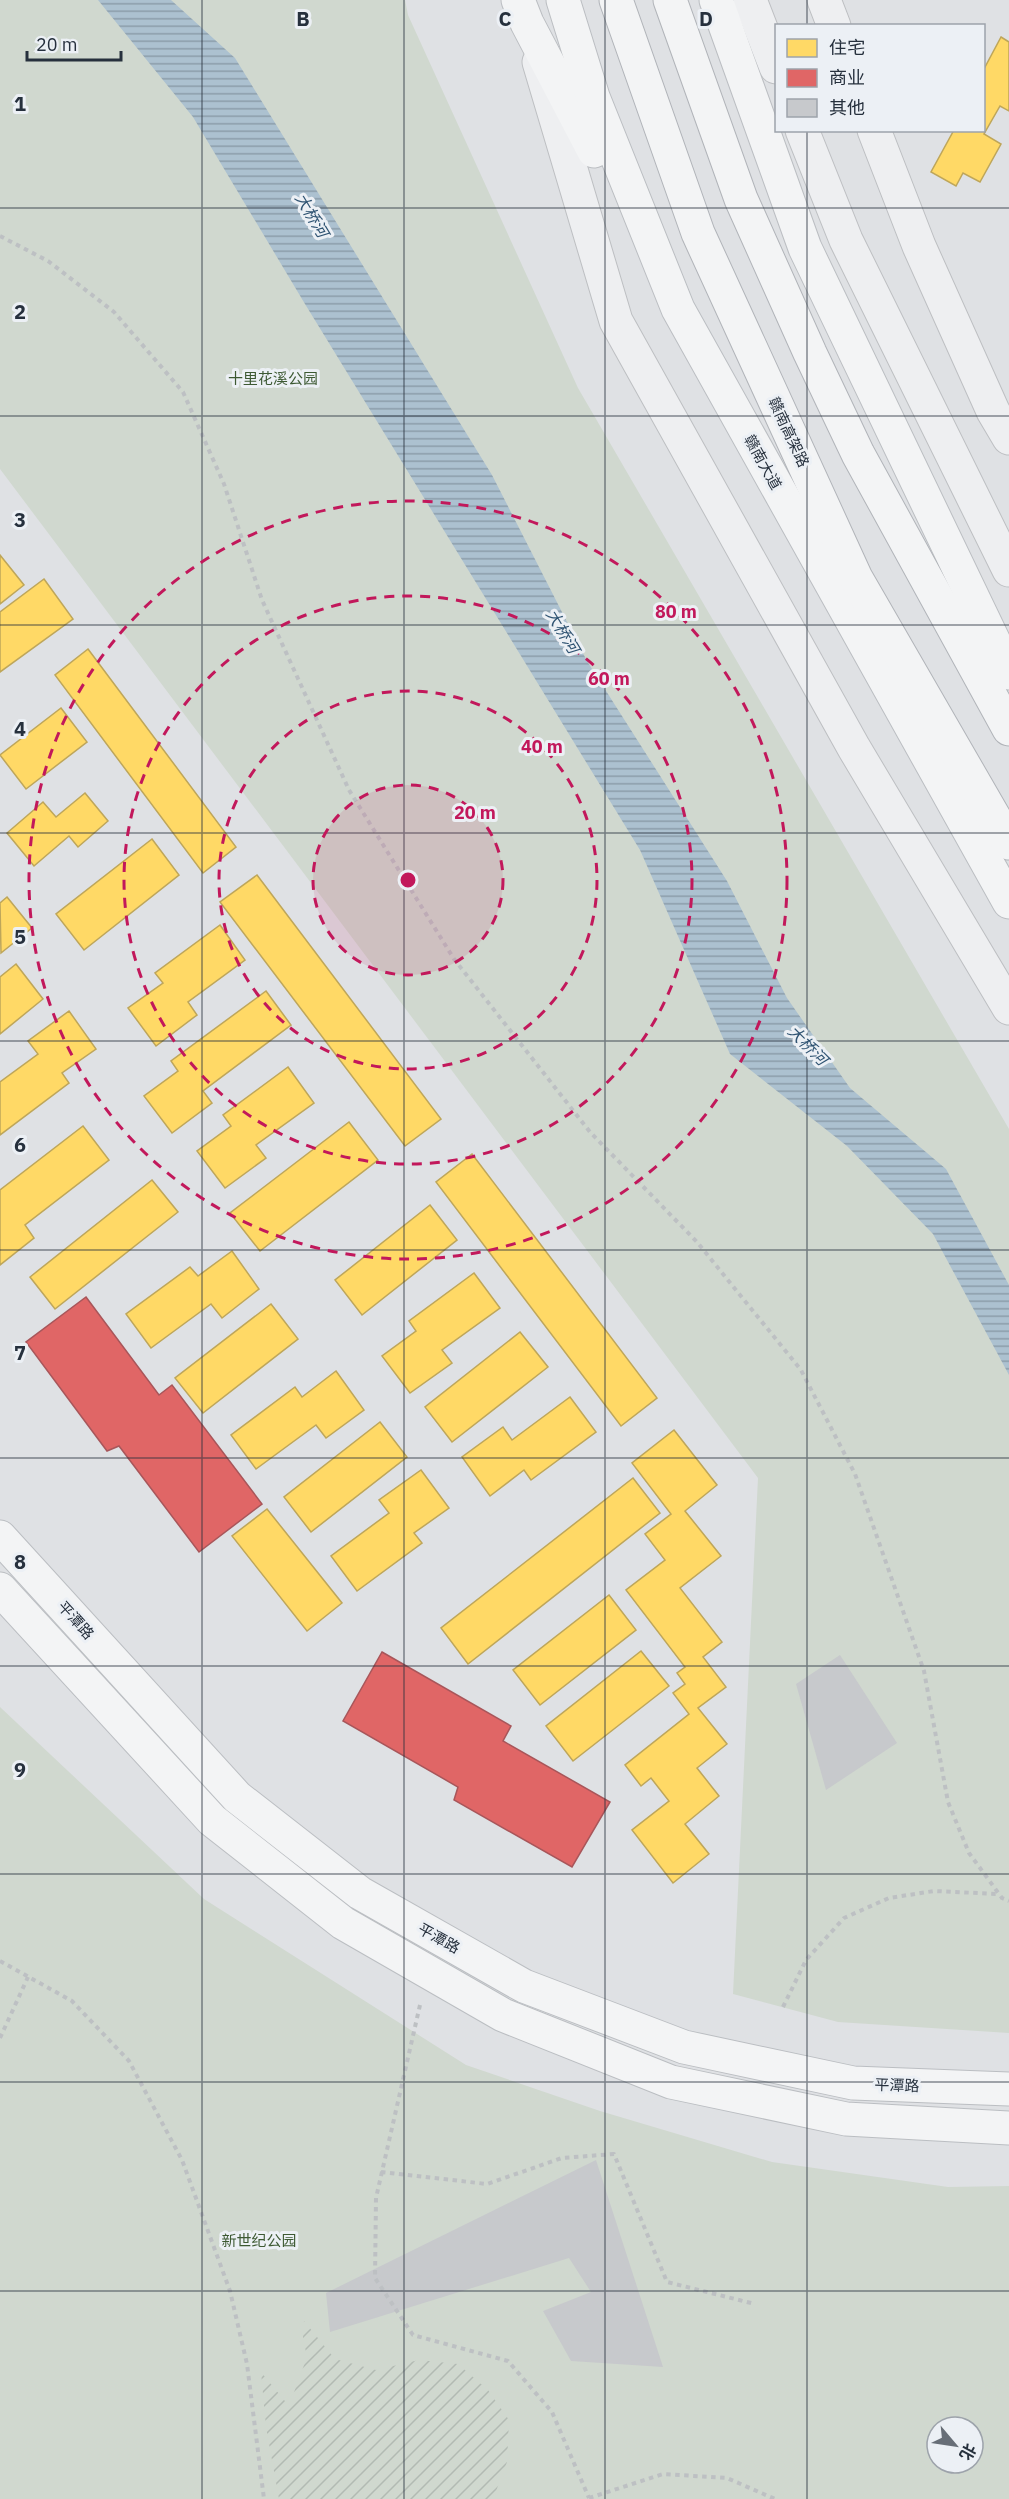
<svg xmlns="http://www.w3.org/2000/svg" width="1009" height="2499" font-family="'IBM Plex Sans','Noto Sans SC',sans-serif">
<defs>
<pattern id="garden-furrows" width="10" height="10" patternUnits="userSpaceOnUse" patternTransform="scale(1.5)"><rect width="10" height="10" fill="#d0d8cf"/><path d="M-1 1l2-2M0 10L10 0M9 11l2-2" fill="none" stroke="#b2bab3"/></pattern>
<pattern id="water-rules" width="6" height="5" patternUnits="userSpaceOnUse" patternTransform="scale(1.5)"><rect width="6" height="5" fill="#acc1d0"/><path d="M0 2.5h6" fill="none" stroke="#8c9daa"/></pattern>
</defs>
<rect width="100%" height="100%" fill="#dfe1e4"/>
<g fill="#d0d8cf" fill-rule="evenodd">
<path d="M 0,0 L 405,0 L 408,15 L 578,388 L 1009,1129 L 1009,2033 L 838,2022 L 733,1994 L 758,1478 L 0,469 Z"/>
<path d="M 0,1707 L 204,1899 L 466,2065 L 600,2111 L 772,2162 L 948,2187 L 1009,2186 L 1009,2499 L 0,2499 ZM 937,2427 L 973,2427 L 973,2463 L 937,2463 Z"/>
</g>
<path fill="url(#garden-furrows)" d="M 304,2321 L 335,2359 L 376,2370 L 419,2360 L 458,2364 L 488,2390 L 509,2420 L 507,2462 L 493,2499 L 279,2499 L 266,2427 L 261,2372 L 289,2406 L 307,2357 L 303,2338 Z"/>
<path fill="url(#water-rules)" d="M 98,0 L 171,0 L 235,58 L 492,475 L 587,661 L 727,881 L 787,998 L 850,1088 L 946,1169 L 1009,1285 L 1009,1375 L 933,1234 L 847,1146 L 730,1054 L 640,850 L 305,304 L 193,117 Z"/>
<g fill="#ffd966" stroke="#bea65a" stroke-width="1.5">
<path d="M 1001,37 L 1009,42 L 1009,111 L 1000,106 L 984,134 L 1001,144 L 980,182 L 963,173 L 956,186 L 931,172 L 954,130 L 984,130 L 984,69 Z"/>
<path d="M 0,555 L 24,585 L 0,604 Z"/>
<path d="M 44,579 L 73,619 L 0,672 L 0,612 Z"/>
<path d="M 88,649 L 236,847 L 203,873 L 55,675 Z"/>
<path d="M 61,708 L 87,742 L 26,789 L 0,755 Z"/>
<path d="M 85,793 L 108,821 L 78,847 L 69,836 L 34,866 L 7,833 L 43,802 L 56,817 Z"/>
<path d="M 152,839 L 179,875 L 84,950 L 56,914 Z"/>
<path d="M 257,875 L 441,1119 L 405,1146 L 220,902 Z"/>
<path d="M 7,897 L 32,928 L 1,953 L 0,903 Z"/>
<path d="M 220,925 L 245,960 L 188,1002 L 197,1015 L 156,1046 L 128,1008 L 163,983 L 155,973 Z"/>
<path d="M 16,964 L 43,999 L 0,1034 L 0,977 Z"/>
<path d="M 266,991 L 291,1025 L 203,1091 L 212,1103 L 172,1133 L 144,1096 L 178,1071 L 171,1061 Z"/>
<path d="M 69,1011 L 96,1049 L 62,1073 L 69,1083 L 0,1135 L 0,1082 L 38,1054 L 28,1041 Z"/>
<path d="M 288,1067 L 314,1103 L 256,1145 L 266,1158 L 225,1188 L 197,1151 L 231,1126 L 223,1115 Z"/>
<path d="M 349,1122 L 378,1160 L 260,1251 L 230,1213 Z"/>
<path d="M 83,1126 L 109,1160 L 25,1225 L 34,1238 L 0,1265 L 0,1190 Z"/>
<path d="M 472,1154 L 657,1398 L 621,1426 L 436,1182 Z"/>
<path d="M 152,1180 L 178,1212 L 55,1309 L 30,1277 Z"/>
<path d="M 430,1205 L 457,1240 L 362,1315 L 335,1280 Z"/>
<path d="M 232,1251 L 259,1289 L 222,1318 L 211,1304 L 151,1348 L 126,1314 L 190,1267 L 198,1276 Z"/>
<path d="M 474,1273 L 500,1308 L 442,1350 L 452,1363 L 410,1393 L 382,1356 L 416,1331 L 409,1321 Z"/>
<path d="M 271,1304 L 298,1339 L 203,1413 L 175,1378 Z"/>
<path d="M 520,1332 L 548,1367 L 452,1442 L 425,1407 Z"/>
<path d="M 336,1371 L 364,1410 L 326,1438 L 316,1425 L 256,1469 L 231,1435 L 295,1387 L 302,1397 Z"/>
<path d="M 570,1397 L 596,1432 L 531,1480 L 524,1470 L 490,1496 L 462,1457 L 503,1427 L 512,1440 Z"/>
<path d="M 380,1422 L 407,1457 L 311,1532 L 284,1497 Z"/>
<path d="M 674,1430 L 717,1485 L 685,1511 L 721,1556 L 680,1588 L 722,1642 L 703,1657 L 726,1687 L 698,1708 L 727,1744 L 697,1768 L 719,1796 L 685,1824 L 709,1854 L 673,1883 L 632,1830 L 669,1801 L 651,1778 L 641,1786 L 625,1765 L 689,1714 L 673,1693 L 685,1684 L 677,1673 L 685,1667 L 626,1590 L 665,1560 L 645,1534 L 671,1514 L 632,1463 Z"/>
<path d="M 421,1470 L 449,1508 L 414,1533 L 422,1543 L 357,1591 L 331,1556 L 389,1513 L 379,1500 Z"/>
<path d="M 633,1478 L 660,1513 L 468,1664 L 441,1628 Z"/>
<path d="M 267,1509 L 342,1603 L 307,1631 L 232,1536 Z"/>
<path d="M 609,1595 L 636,1630 L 540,1705 L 513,1670 Z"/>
<path d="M 641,1651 L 669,1686 L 573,1761 L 546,1726 Z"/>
</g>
<g fill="#e06666" stroke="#a8565a" stroke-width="1.5">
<path d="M 86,1297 L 159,1395 L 172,1385 L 262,1504 L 199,1552 L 119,1446 L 107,1451 L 26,1342 Z"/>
<path d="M 382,1652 L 511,1726 L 503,1741 L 610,1802 L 572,1867 L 454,1800 L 458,1787 L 343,1721 Z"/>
</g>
<g fill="#c7c9cc">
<path d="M 840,1655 L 897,1743 L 826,1790 L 796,1684 Z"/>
<path d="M 596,2160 L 663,2367 L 571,2361 L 543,2311 L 591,2292 L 569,2258 L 330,2332 L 326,2293 Z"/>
</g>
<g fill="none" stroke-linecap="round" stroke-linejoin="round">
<defs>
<g id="minor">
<path d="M 750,0 L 776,67"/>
<path d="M 824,0 L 834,26"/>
<path d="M 539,62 L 616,321 L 854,748 L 1009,1008"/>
<path d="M 802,130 L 846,240 L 1009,570"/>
<path d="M 874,130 L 919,246 L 993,411 L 1009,438"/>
</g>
<g id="major">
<path d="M 518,0 L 527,23 L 594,151"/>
<path d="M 563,0 L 593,97 L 678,309 L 1009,902"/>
<path d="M 716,0 L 805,248 L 1009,673"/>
<path d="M 0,1537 L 237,1797 L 360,1893 L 524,1986 L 684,2047 L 853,2083 L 1009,2089"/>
<path d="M 0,1589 L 212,1820 L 343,1923 L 503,2015 L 671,2082 L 846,2119 L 1009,2128"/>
</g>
<g id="highway">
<path d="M 616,0 L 698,233 L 856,578 L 1009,843"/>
<path d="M 670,0 L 741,199 L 810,353 L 858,454 L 1009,729"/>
</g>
</defs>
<use href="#minor" stroke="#bdbfc2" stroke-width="35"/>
<use href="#major" stroke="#bbbec2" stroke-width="35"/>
<use href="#highway" stroke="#b1b4b9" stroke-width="35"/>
<g stroke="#bdc0c3" stroke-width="4" stroke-dasharray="4.5 4.5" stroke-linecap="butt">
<path d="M 0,236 L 48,261 L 114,312 L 183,392 L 224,484 L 262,600 L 349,790 L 454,959 L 590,1132 L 697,1242 L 801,1370 L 855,1474 L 924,1671 L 948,1802 L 969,1853 L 1002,1898 L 1009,1901"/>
<path d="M 0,1961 L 72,2001 L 129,2061 L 182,2160 L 230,2291 L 247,2364 L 264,2499"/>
<path d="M 420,2005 L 376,2198 L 375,2278 L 413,2335 L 508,2361 L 552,2412 L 589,2498"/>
<path d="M 783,2007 L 806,1960 L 844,1918 L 889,1898 L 934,1891 L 998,1894"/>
<path d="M 0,2038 L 28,1977"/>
<path d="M 381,2172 L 487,2184 L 562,2158 L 614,2154 L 667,2282 L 755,2304"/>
<path d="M 589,2498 L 663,2474 L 727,2478 L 775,2499"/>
</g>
<use href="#minor" stroke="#eeeff1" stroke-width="33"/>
<use href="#major" stroke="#f3f4f5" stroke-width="33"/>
<use href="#highway" stroke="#f3f4f5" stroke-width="33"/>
</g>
<path fill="none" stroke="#26303d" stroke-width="1.5" stroke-opacity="0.55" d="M 202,0 L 202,2499M 404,0 L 404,2499M 605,0 L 605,2499M 807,0 L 807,26M 807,130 L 807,2499M 0,208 L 1009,208M 0,416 L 1009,416M 0,625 L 1009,625M 0,833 L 1009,833M 0,1041 L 1009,1041M 0,1250 L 1009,1250M 0,1458 L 1009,1458M 0,1666 L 1009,1666M 0,1874 L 1009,1874M 0,2082 L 1009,2082M 0,2291 L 1009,2291"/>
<circle cx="408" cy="880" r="95" fill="#c2185b" fill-opacity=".12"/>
<g fill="none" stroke="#c2185b" stroke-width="3" stroke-dasharray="10 8">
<circle cx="408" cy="880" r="95"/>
<circle cx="408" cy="880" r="189"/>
<circle cx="408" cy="880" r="284"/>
<circle cx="408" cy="880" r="379"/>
</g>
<g text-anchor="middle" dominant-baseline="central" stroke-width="6" stroke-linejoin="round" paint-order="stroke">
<g font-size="15" fill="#3d5933" stroke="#ecf0f5">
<text x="273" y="378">十里花溪公园</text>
<text x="259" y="2240">新世纪公园</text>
</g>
<g font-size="15" fill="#26303d" stroke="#ecf0f5">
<text transform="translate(789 432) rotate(65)">赣南高架路</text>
<text transform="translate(763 462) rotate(61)">赣南大道</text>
<text transform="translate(76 1620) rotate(48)">平潭路</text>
<text transform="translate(439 1938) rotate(29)">平潭路</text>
<text transform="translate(897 2085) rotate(2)">平潭路</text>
</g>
<g font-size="16" font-style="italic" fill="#2f5372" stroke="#ecf0f5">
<text transform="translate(312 215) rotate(59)">大桥河</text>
<text transform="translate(563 631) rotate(59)">大桥河</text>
<text transform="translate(808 1045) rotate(45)">大桥河</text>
</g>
</g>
<g font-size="20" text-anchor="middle" font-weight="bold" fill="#26303d" stroke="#ecf0f5" stroke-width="6" stroke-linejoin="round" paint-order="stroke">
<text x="303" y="26">B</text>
<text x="505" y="26">C</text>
<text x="706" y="26">D</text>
<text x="20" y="111">1</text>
<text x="20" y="319">2</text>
<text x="20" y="527">3</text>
<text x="20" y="736">4</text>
<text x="20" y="944">5</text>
<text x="20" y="1152">6</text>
<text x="20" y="1360">7</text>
<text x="20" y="1569">8</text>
<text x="20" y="1777">9</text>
</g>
<circle cx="408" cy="880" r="9" fill="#c2185b" stroke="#ecf0f5" stroke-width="3"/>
<g font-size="18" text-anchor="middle" font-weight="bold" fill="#c2185b" stroke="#ecf0f5" stroke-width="6" stroke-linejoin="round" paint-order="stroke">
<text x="676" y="618">80 m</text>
<text x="609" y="685">60 m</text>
<text x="542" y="753">40 m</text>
<text x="475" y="819">20 m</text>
</g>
<rect x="775" y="24" width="210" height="108" fill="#ecf0f5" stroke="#9da3ab" stroke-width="1.5"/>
<rect x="787" y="39" width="30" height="18" fill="#ffd966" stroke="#9da3ab" stroke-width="1.5"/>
<text x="829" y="54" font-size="18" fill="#26303d">住宅</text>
<rect x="787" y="69" width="30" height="18" fill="#e06666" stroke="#9da3ab" stroke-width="1.5"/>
<text x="829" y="84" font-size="18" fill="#26303d">商业</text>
<rect x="787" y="99" width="30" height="18" fill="#c7c9cc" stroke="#9da3ab" stroke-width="1.5"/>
<text x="829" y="114" font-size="18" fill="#26303d">其他</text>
<g transform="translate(955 2445) rotate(119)"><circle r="28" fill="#ecf0f5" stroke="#9da3ab" stroke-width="1.5"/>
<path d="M0-4.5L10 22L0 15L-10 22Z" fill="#676e77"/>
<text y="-9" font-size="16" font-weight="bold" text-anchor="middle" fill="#26303d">北</text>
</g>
<path d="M27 51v9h94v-9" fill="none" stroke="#26303d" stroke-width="3"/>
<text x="36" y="51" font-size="18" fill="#26303d" stroke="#ecf0f5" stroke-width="4.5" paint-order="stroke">20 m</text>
</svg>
